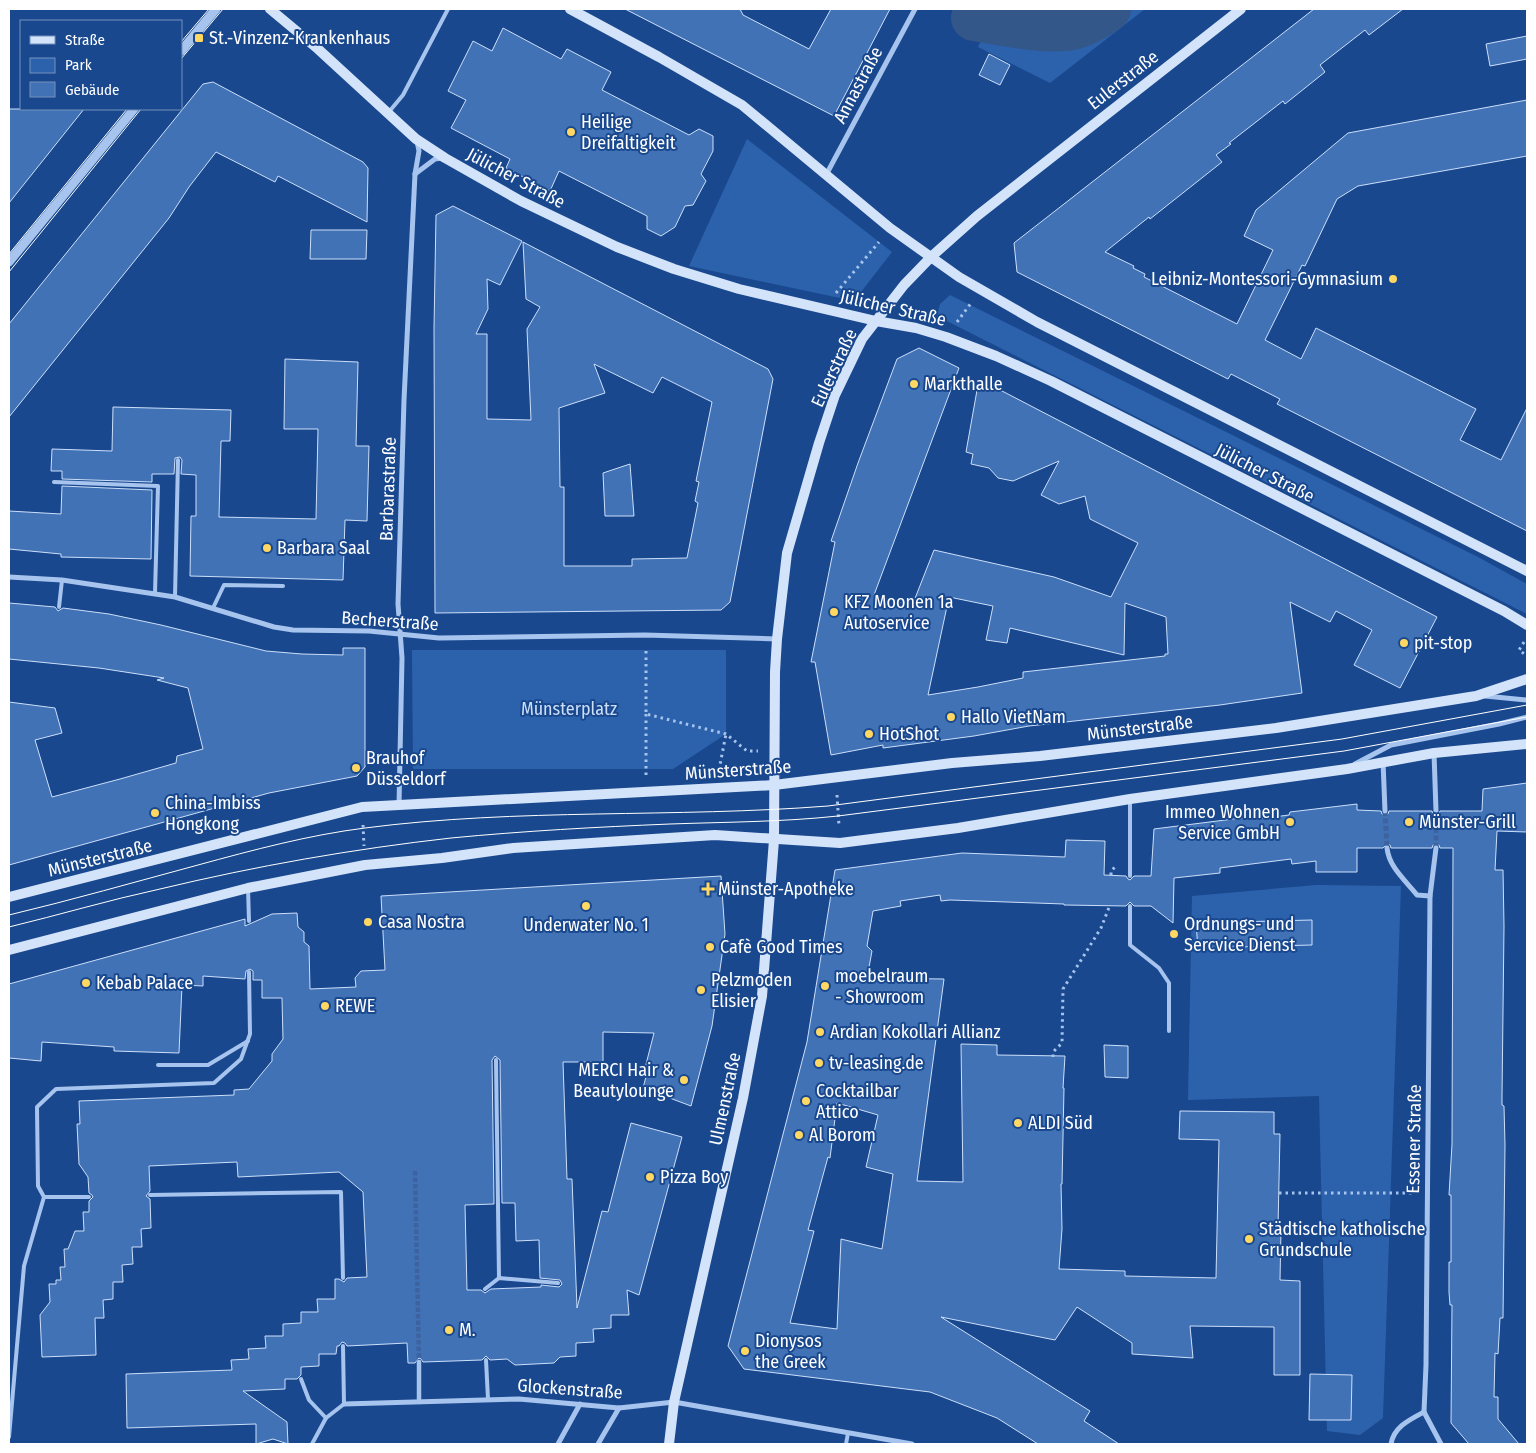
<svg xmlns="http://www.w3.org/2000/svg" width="1536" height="1453" font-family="'Fira Sans Condensed',sans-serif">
<rect width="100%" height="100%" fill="#19488e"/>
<g fill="#2c62ac">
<path d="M 996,9 L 1145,9 L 1050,83 L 978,47 Z"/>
<path d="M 747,139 L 892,252 L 854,301 L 689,266 Z"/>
<path d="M 950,295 L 1478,557 L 1527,584 L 1527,614 L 937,316 L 940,304 Z"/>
<path d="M 412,650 L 726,650 L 726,734 L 673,769 L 413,769 Z"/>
<path d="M 1316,885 L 1401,886 L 1383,1418 L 1360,1435 L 1327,1431 L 1319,1096 L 1188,1100 L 1192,896 Z"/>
</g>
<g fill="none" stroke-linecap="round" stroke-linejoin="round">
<path stroke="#34578a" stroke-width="46" d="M 974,18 C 1002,22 1038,31 1066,28 C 1080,27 1098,16 1108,9"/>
</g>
<g fill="#4272b6" stroke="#ccdffa" fill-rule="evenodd">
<path d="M 625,9 L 740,9 L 743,15 L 809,49 L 831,9 L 890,9 L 834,116 Z"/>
<path d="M 1314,9 L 1403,9 L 1369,35 L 1365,30 L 1320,65 L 1325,72 L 1285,104 L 1283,101 L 1229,143 L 1231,144 L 1216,155 L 1222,162 L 1150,219 L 1149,217 L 1105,252 L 1134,266 L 1133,268 L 1145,274 L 1144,277 L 1237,324 L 1273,250 L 1244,236 L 1256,210 L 1348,133 L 1527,100 L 1527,156 L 1358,186 L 1337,199 L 1305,266 L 1302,265 L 1265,340 L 1301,359 L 1316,328 L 1476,409 L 1460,440 L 1501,460 L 1527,408 L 1527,531 L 1277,404 L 1280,399 L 1231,374 L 1228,379 L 1017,272 L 1014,243 Z"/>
<path d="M 503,28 L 561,59 L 567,49 L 611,72 L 602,90 L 689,135 L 699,129 L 713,136 L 713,151 L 701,174 L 706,181 L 693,205 L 685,206 L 675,227 L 661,236 L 647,229 L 647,216 L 559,171 L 550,191 L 506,168 L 510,159 L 451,128 L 466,100 L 448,91 L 473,41 L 492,51 Z"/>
<path d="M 1527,36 L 1527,59 L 1490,66 L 1486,44 Z"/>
<path d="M 989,54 L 1010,65 L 1000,85 L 979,75 Z"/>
<path d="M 213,82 L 363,162 L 368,168 L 367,222 L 278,176 L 275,182 L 216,152 L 189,187 L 169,218 L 9,417 L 9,324 L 203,84 Z"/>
<path d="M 9,109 L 84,109 L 9,203 Z"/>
<path d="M 453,206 L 522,241 L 500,285 L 487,279 L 488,309 L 476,334 L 487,334 L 487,419 L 531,420 L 527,329 L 540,307 L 526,299 L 523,242 L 768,369 L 773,379 L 730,602 L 721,610 L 435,613 L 434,328 L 436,215 ZM 594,364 L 653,393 L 662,377 L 712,402 L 696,481 L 699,482 L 695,501 L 698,503 L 687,558 L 632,559 L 632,566 L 564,566 L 564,487 L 560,487 L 559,408 L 605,393 Z"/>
<path d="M 311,230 L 367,230 L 366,259 L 310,259 Z"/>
<path d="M 919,348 L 959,368 L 874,595 L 912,606 L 934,550 L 1054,577 L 1111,597 L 1138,543 L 1090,519 L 1085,496 L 1059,504 L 1041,495 L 1059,461 L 1013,481 L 998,478 L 989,468 L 971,464 L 973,454 L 966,452 L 979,379 L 1437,617 L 1400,688 L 1354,665 L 1372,630 L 1336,611 L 1330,622 L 1290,602 L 1302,693 L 1220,705 L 1029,726 L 974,736 L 883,748 L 883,745 L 831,755 L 815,662 L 811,662 L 835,542 L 831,541 L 858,463 L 897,359 ZM 949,597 L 993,606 L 986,640 L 1007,643 L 1010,628 L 1124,655 L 1125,603 L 1166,617 L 1168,654 L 1165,654 L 1165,656 L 1023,672 L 1023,678 L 978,687 L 928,695 Z"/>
<path d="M 285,359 L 358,362 L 356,446 L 369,446 L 367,521 L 345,520 L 343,580 L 190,576 L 191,516 L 196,516 L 196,475 L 181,474 L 182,460 L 180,457 L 175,458 L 174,474 L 152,474 L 152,482 L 62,479 L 62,471 L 51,471 L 52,449 L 112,451 L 113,407 L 231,410 L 230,441 L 221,441 L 219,517 L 316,519 L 318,429 L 284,429 Z"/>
<path d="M 630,464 L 634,516 L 605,516 L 603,473 Z"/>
<path d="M 62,486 L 152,490 L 151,559 L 61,557 L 61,554 L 9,549 L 9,511 L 61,514 Z"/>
<path d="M 9,603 L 55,607 L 58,611 L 63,608 L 109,614 L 161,625 L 266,651 L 302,654 L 343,655 L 343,648 L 365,648 L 365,767 L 357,776 L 269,793 L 9,865 L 9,702 L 55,708 L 62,733 L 35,740 L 52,797 L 120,779 L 176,763 L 177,756 L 203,749 L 188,688 L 157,680 L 164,678 L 99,668 L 9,659 Z"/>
<path d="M 1527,783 L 1527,832 L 1497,831 L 1495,870 L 1503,870 L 1504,926 L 1502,1097 L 1502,1105 L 1504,1106 L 1505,1145 L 1503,1318 L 1500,1318 L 1498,1354 L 1495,1353 L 1494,1397 L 1498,1397 L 1498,1419 L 1519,1444 L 1469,1444 L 1451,1423 L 1452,1305 L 1450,1305 L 1449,1292 L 1449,1262 L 1451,1262 L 1451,1195 L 1449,1195 L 1452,1144 L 1453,848 L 1440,848 L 1439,845 L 1436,844 L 1433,845 L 1432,848 L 1391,848 L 1390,845 L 1387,844 L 1383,848 L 1357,848 L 1357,872 L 1316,872 L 1316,861 L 1292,864 L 1291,859 L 1220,868 L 1220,873 L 1174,878 L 1173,923 L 1151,906 L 1134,906 L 1130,902 L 1126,906 L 1064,905 L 1064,904 L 950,900 L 941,901 L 940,895 L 900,901 L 901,906 L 873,911 L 867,946 L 872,951 L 867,978 L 944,979 L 917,1181 L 963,1182 L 961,1044 L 997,1045 L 997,1055 L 1065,1056 L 1063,1088 L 1064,1088 L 1062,1184 L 1061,1184 L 1062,1229 L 1059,1269 L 1125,1271 L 1125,1276 L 1216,1278 L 1219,1140 L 1179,1139 L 1180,1111 L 1274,1112 L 1274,1134 L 1280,1134 L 1278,1228 L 1281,1230 L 1280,1280 L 1300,1281 L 1300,1375 L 1274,1375 L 1274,1327 L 1190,1326 L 1193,1358 L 1132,1354 L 1132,1343 L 1077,1307 L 1055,1340 L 941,1317 L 1090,1411 L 1084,1421 L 1119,1444 L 1038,1444 L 997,1418 L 930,1392 L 744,1369 L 728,1346 L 807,1042 L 835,870 L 962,853 L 1065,857 L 1066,840 L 1105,841 L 1104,875 L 1126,876 L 1128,879 L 1130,880 L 1134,876 L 1151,876 L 1154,829 L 1257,816 L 1258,819 L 1289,815 L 1290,812 L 1357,804 L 1357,810 L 1381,811 L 1382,814 L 1385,815 L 1388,814 L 1389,811 L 1432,811 L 1433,814 L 1436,815 L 1439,814 L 1440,811 L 1482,811 L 1483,789 ZM 837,1103 L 878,1115 L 866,1167 L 893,1174 L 882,1249 L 841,1239 L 837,1329 L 790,1323 L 814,1231 L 808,1230 L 828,1157 L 830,1158 Z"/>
<path d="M 721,876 L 725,934 L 712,1026 L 691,1106 L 643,1088 L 647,1073 L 644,1072 L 654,1033 L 603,1032 L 603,1062 L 563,1062 L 567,1179 L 572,1179 L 577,1308 L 602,1211 L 608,1212 L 631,1123 L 682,1137 L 639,1295 L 627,1290 L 629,1315 L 611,1315 L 611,1328 L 593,1329 L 594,1342 L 576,1343 L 576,1356 L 560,1357 L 554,1363 L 515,1365 L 507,1359 L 490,1360 L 486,1356 L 482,1360 L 423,1362 L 421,1359 L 419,1358 L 415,1363 L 408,1363 L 407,1343 L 347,1346 L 345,1343 L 342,1342 L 339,1346 L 337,1346 L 336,1354 L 319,1354 L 319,1366 L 301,1367 L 301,1375 L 297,1379 L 285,1379 L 285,1389 L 243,1391 L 287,1422 L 288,1444 L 273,1439 L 256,1444 L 256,1424 L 127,1428 L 126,1374 L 232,1370 L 231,1360 L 249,1359 L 248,1349 L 266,1348 L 265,1336 L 283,1336 L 283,1324 L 301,1323 L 301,1312 L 318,1312 L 317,1299 L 335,1299 L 335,1279 L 339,1279 L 344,1282 L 347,1278 L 367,1277 L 363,1192 L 339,1172 L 238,1177 L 237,1162 L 149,1166 L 150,1191 L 146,1196 L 150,1199 L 151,1228 L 141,1229 L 142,1247 L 132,1247 L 133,1264 L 122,1265 L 123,1282 L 113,1282 L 113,1299 L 103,1300 L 104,1318 L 95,1318 L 96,1355 L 42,1357 L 40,1315 L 50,1302 L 49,1284 L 56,1284 L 56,1280 L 61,1280 L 60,1267 L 65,1267 L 64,1249 L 68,1249 L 75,1231 L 84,1231 L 83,1212 L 89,1212 L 89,1201 L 93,1197 L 92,1195 L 89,1193 L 88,1177 L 79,1164 L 77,1124 L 80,1124 L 79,1101 L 234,1095 L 234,1090 L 249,1089 L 272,1061 L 272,1054 L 283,1039 L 282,998 L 262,998 L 262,980 L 253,980 L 253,971 L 250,969 L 246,971 L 245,979 L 203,976 L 203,986 L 182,985 L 179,1053 L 114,1051 L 114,1047 L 42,1042 L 41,1061 L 9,1058 L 9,984 L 245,919 L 245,926 L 272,914 L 297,913 L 298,927 L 304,932 L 304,942 L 309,946 L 310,989 L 356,987 L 355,978 L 361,971 L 385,970 L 381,896 ZM 495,1056 L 500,1060 L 502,1203 L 515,1203 L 516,1241 L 539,1240 L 540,1278 L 560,1280 L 562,1284 L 559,1287 L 541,1285 L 541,1287 L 491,1289 L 485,1293 L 481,1290 L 467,1290 L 465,1205 L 494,1204 L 492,1060 Z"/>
<path d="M 1312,920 L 1312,945 L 1198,948 L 1196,923 Z"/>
<path d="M 1104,1045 L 1128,1046 L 1128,1078 L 1105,1077 Z"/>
<path d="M 1310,1374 L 1352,1375 L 1351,1420 L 1309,1420 Z"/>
</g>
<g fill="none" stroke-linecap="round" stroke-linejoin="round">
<path stroke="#3c639f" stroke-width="4.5" stroke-dasharray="4.5 2" stroke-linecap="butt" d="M 415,1171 L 419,1362"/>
<g stroke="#3c639f" stroke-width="5" stroke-dasharray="5 2.5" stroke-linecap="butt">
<path d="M 1385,811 L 1387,848"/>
<path d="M 1436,848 L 1436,811"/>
</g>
<g stroke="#a6c4ee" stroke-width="3" stroke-dasharray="2.5 4" stroke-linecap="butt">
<path d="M 836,293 L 879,242"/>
<path d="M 957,322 L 971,303"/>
<path d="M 1524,642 L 1519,650 L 1527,656"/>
<path d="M 646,651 L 646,714 L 726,734 L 747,751 L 758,751"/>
<path d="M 646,714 L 646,775"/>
<path d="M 719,770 L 726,734"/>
<path d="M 837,795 L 839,826"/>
<path d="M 363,825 L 364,846"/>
<path d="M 1111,875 L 1111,871 L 1115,867"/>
<path d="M 1053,1057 L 1053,1052 L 1062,1043 L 1063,989 L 1101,928 L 1110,905"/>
<path d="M 1279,1193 L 1414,1193"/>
</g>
<g stroke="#a6c4ee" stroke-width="4">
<path d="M 388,113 L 403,95 L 448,9"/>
<path d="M 54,482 L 158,486 L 155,593"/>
<path d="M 175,597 L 178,460"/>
<path d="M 59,607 L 62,580"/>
<path d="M 213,608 L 224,585 L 283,586"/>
<path d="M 1130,876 L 1130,801"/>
<path d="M 248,888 L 249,921"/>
<path d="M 1130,906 L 1130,945 L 1159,968 L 1169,983 L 1169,1031"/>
<path d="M 496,1060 L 499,1278"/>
<path d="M 158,1065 L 208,1065 L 248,1041"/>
<path d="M 150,1195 L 341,1192 L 343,1278"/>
<path d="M 44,1197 L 89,1197"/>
<path d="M 485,1289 L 499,1278 L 558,1283"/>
<path d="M 486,1360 L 488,1399"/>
<path d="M 301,1379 L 309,1400 L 326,1418"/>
<path d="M 9,1437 L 24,1266 L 44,1197 L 38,1186 L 37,1107 L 56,1089 L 214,1083 L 241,1059 L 250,1034 L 249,972"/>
<path d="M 312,1444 L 326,1418 L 344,1404 L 343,1346"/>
<path d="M 846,1444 L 848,1433"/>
</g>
<path stroke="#a6c4ee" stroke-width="4.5" d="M 419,1362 L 419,1402"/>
<g stroke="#a6c4ee" stroke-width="5">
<path d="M 415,174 L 435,159 L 442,158"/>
<path d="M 826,175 L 915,9"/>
<path d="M 9,577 L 62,580 L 175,597 L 274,627 L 293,630 L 369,631 L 439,638 L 645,635 L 777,639"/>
<path d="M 1485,696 L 1527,700"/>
<path d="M 1434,753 L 1436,811"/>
<path d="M 1383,761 L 1385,811"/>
<path d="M 1355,764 L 1391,745 L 1499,724 L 1527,717"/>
<path d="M 399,805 L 402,658 L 398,604 L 404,400 L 415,174 L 419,151 L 417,141"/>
<path d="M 1387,848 C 1389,867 1405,880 1417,895 L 1430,896"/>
<path d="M 1436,848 L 1430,896 L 1426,1365 L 1424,1412 L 1441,1444"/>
<path d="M 344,1404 L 519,1399 L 619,1408 L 674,1402 L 912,1444"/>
<path d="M 558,1444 L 580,1404"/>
<path d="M 598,1444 L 619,1408"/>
<path d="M 1391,1444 C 1394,1427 1409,1420 1424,1412"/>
</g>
<g stroke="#a6c4ee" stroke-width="9">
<path d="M 181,51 L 216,9"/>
<path d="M 9,262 L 134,109"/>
</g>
<g stroke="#d3e3fa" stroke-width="10">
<path d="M 270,9 L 318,49 L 416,139 L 445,158 L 521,201 L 617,247 L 674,269 L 739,289 L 876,321 L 916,328 L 946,337 L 996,356 L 1051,381 L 1504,611 L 1527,625"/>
<path d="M 570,9 L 659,57 L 742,105 L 890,228 L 959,277 L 1037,322 L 1527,571"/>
<path d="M 9,897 L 362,807 L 774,785 L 952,763 L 1040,756 L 1276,728 L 1476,696 L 1527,679"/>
<path d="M 9,950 L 248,888 L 365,865 L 442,858 L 513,848 L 715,835 L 840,843 L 958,828 L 1130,799 L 1347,769 L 1434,753 L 1527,744"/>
<path d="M 669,1444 L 674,1402 L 743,1098 L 762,996 L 774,840 L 775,672 L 777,639 L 787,553 L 819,443 L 835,395 L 862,339 L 904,285 L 931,257 L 977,216 L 1241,9"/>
</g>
<g stroke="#fff" stroke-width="1">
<path d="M 181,42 L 209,9"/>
<path d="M 181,59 L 223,9"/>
<path d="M 9,254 L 127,109"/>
<path d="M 9,272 L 141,109"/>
<path d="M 9,915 C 72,900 135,882 198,865 C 253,850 309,835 365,828 C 519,808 674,818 828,806 L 1342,739 L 1527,705"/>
<path d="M 9,927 C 59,915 109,900 160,889 C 256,866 353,849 451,838 C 524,831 597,827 670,824 C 726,822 782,822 838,816 L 1344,751 L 1527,717"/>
</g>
</g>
<g fill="#ffd763" stroke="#19488e" stroke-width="2">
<rect x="194" y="33" width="10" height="10" rx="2.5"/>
<circle cx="571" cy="132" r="5"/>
<circle cx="1393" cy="279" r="5"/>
<circle cx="914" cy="384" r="5"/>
<circle cx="267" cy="548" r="5"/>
<circle cx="834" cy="612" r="5"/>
<circle cx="1404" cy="643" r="5"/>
<circle cx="951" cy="717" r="5"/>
<circle cx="869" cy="734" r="5"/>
<circle cx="356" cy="768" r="5"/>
<circle cx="155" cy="813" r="5"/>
<circle cx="1290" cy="822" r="5"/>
<circle cx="1409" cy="822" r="5"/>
<path d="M705.5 881.5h5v5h5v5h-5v5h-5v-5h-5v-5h5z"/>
<circle cx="586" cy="906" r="5"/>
<circle cx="368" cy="922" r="5"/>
<circle cx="1174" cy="934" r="5"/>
<circle cx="710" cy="947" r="5"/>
<circle cx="86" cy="983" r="5"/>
<circle cx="825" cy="986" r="5"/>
<circle cx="701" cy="990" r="5"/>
<circle cx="325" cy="1006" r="5"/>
<circle cx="820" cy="1032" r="5"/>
<circle cx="819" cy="1063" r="5"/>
<circle cx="684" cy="1080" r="5"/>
<circle cx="806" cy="1101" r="5"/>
<circle cx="1018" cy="1123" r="5"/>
<circle cx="799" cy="1135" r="5"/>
<circle cx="650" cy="1177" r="5"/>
<circle cx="1249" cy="1239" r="5"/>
<circle cx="449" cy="1330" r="5"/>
<circle cx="745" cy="1351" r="5"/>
</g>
<g text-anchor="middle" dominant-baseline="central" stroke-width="4" stroke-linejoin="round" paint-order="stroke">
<g font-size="18" fill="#fff" stroke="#19488e" text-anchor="start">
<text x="209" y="38">St.-Vinzenz-Krankenhaus</text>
<text x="581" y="122">Heilige<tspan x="581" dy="21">Dreifaltigkeit</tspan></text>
<text x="1383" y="279" text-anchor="end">Leibniz-Montessori-Gymnasium</text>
<text x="924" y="384">Markthalle</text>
<text x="277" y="548">Barbara Saal</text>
<text x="844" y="602">KFZ Moonen 1a<tspan x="844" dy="21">Autoservice</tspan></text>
<text x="1414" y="643">pit-stop</text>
<text x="961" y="717">Hallo VietNam</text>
<text x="879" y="734">HotShot</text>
<text x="366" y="758">Brauhof<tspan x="366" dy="21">Düsseldorf</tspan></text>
<text x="165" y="803">China-Imbiss<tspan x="165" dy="21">Hongkong</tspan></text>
<text x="1280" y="812" text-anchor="end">Immeo Wohnen<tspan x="1280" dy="21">Service GmbH</tspan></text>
<text x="1419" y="822">Münster-Grill</text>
<text x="718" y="889">Münster-Apotheke</text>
<text x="378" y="922">Casa Nostra</text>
<text x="1184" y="924">Ordnungs- und<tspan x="1184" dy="21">Sercvice Dienst</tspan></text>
<text x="586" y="925" text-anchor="middle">Underwater No. 1</text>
<text x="720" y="947">Cafè Good Times</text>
<text x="835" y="976">moebelraum<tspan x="835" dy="21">- Showroom</tspan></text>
<text x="711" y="980">Pelzmoden<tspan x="711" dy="21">Elisier</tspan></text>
<text x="96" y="983">Kebab Palace</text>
<text x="335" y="1006">REWE</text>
<text x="830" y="1032">Ardian Kokollari Allianz</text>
<text x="829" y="1063">tv-leasing.de</text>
<text x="674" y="1070" text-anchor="end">MERCI Hair &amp;<tspan x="674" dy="21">Beautylounge</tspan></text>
<text x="816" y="1091">Cocktailbar<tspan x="816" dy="21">Attico</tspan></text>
<text x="1028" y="1123">ALDI Süd</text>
<text x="809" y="1135">Al Borom</text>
<text x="660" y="1177">Pizza Boy</text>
<text x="1259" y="1229">Städtische katholische<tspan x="1259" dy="21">Grundschule</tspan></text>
<text x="459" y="1330">M.</text>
<text x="755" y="1341">Dionysos<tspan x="755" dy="21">the Greek</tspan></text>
</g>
<g font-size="18" fill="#fff" stroke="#19488e">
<text transform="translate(1123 80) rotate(-38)">Eulerstraße</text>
<text transform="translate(858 85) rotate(-62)">Annastraße</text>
<text transform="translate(516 178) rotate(28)">Jülicher Straße</text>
<text transform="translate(893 308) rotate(13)">Jülicher Straße</text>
<text transform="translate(834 368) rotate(-65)">Eulerstraße</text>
<text transform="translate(1265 473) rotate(27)">Jülicher Straße</text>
<text transform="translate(388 489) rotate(-88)">Barbarastraße</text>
<text transform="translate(390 621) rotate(4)">Becherstraße</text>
<text transform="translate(1140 728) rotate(-7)">Münsterstraße</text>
<text transform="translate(738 770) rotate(-4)">Münsterstraße</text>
<text transform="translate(100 858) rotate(-14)">Münsterstraße</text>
<text transform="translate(725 1099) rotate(-78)">Ulmenstraße</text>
<text transform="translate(1414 1139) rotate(-89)">Essener Straße</text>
<text transform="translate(570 1389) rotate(4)">Glockenstraße</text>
</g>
<g font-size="18" fill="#ccdffa" stroke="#19488e">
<text x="569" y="709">Münsterplatz</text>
</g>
</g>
<rect width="1536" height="1453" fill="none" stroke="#ffffff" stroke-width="20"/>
<rect x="20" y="20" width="162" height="90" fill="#19488e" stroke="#7591bb"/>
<rect x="30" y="36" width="25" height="8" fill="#d3e3fa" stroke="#7591bb"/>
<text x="65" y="45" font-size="15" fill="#ffffff">Straße</text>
<rect x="30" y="58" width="25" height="15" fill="#2c62ac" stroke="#7591bb"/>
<text x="65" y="70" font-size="15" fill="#ffffff">Park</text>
<rect x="30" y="82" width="25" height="15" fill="#4272b6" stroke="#7591bb"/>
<text x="65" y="95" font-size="15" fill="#ffffff">Gebäude</text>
</svg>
